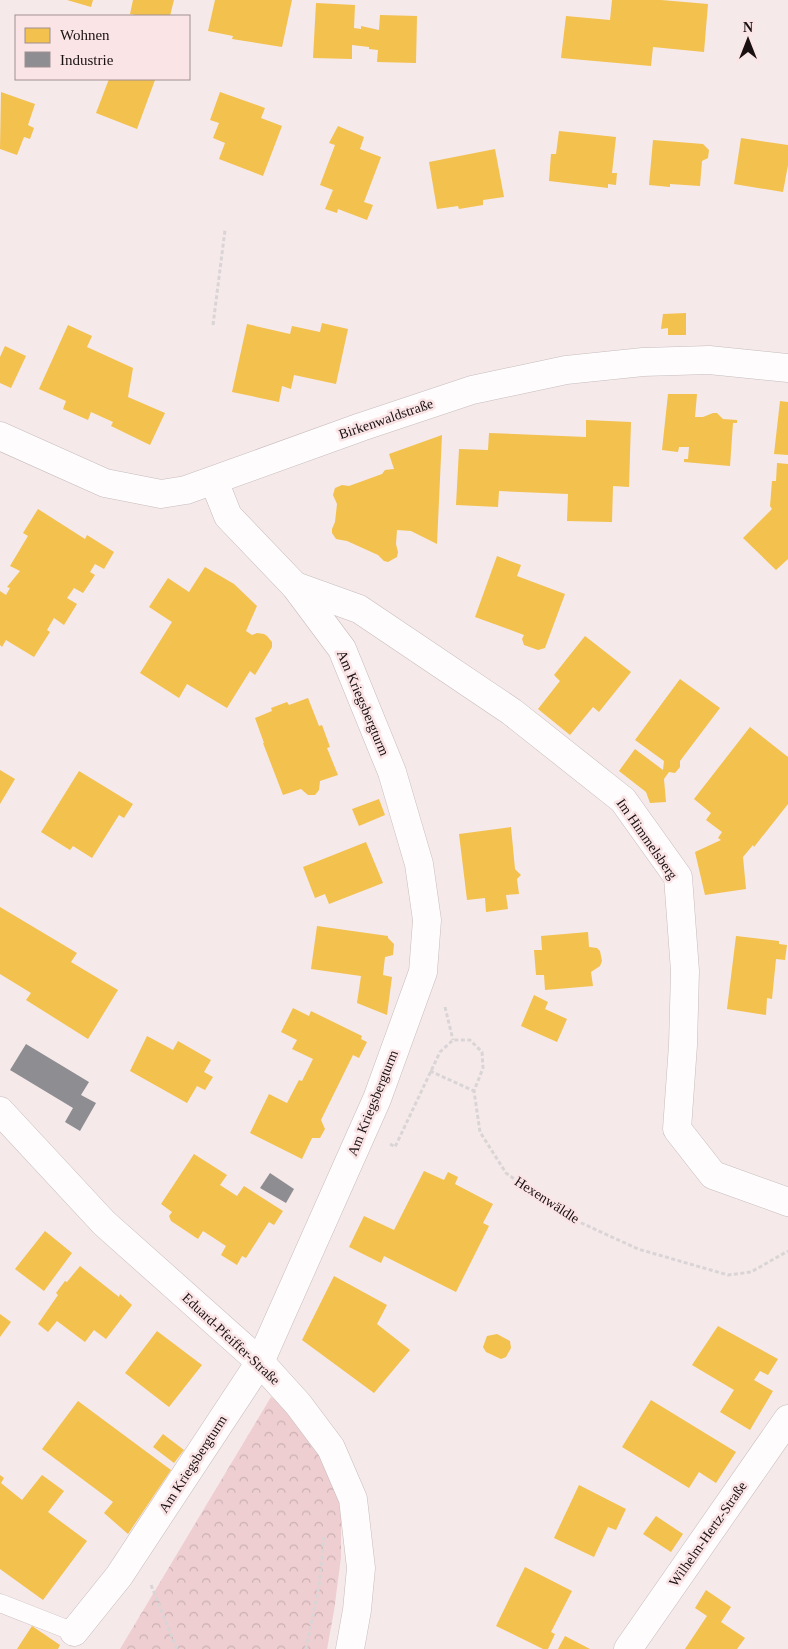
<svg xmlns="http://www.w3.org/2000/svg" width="788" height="1649" font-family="'Times New Roman',serif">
<defs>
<pattern id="forest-crowns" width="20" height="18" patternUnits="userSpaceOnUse" patternTransform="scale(1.25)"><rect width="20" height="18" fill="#eeced1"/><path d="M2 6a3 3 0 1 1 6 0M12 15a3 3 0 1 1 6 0" fill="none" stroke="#cbb0b2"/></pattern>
</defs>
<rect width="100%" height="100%" fill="#f6e9ea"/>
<path fill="url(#forest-crowns)" d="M 271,1397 L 296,1415 L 321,1448 L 341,1502 L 341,1557 L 334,1611 L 327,1649 L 120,1649 Z"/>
<g fill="#f2c14e">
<path d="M 67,0 L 93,0 L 91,7 Z"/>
<path d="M 133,0 L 174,0 L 170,16 L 141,16 L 130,14 Z"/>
<path d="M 215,0 L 292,0 L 282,47 L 232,39 L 233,36 L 208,31 Z"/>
<path d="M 612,0 L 661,0 L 708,4 L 704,52 L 653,47 L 651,66 L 561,58 L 566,16 L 610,20 Z"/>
<path d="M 316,3 L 355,5 L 354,28 L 361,29 L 361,26 L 379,30 L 380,15 L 417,16 L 416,63 L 377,62 L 378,50 L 369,49 L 369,47 L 352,45 L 352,59 L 313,58 Z"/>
<path d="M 109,79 L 155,80 L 137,129 L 96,113 Z"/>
<path d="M 1,92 L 35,104 L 28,125 L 34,128 L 30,139 L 24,137 L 17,155 L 0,149 Z"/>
<path d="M 220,92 L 265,108 L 261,118 L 282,126 L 263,176 L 219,159 L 225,143 L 213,138 L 219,123 L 210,120 Z"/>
<path d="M 338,126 L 364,137 L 360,149 L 381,157 L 364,202 L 373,205 L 367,220 L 338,209 L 337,213 L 325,209 L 333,190 L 320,185 L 335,145 L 329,143 Z"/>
<path d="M 559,131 L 616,137 L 612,173 L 617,173 L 616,185 L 608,184 L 608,188 L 549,181 L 551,154 L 556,154 Z"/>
<path d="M 741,138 L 788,145 L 788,165 L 783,192 L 734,184 Z"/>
<path d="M 653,140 L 703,144 L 709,150 L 708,158 L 702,161 L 700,186 L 670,184 L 670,187 L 649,185 Z"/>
<path d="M 495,149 L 504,197 L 483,200 L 483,205 L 459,209 L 458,206 L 437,209 L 429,162 Z"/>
<path d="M 686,313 L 686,335 L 668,335 L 668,328 L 661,329 L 663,314 Z"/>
<path d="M 322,323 L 348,329 L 336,384 L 294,375 L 291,389 L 282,386 L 279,402 L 232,392 L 247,324 L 290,334 L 292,326 L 320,332 Z"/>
<path d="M 68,325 L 92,336 L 87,347 L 133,368 L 128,397 L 165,413 L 150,445 L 111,426 L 113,422 L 91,412 L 88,420 L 63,409 L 66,401 L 39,389 Z"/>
<path d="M 5,346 L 26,356 L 11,388 L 0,383 L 0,357 Z"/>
<path d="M 668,394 L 697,394 L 695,417 L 703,417 L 713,413 L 717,413 L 723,419 L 737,420 L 737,423 L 733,423 L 730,466 L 684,462 L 684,459 L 688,459 L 689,447 L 679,447 L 678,452 L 662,450 Z"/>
<path d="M 780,401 L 788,402 L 788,455 L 774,454 Z"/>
<path d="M 586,420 L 631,422 L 629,487 L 613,486 L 612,522 L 567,521 L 568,494 L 499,491 L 498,507 L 456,505 L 459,449 L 488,450 L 489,433 L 586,437 Z"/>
<path d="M 442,435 L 437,544 L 411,531 L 397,530 L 396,544 L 398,552 L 397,557 L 388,562 L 384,561 L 378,555 L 347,541 L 336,539 L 332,533 L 332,529 L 335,522 L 337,504 L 333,495 L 335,488 L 342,485 L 349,486 L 382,474 L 385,470 L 394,469 L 389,454 Z"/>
<path d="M 777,463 L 788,464 L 788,559 L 776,570 L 743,538 L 772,509 L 770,506 L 772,481 L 776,481 Z"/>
<path d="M 38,509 L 85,539 L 87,535 L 114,552 L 104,569 L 95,564 L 90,572 L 95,575 L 83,593 L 74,588 L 67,598 L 77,604 L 64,625 L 54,618 L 47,630 L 50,632 L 34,657 L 6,640 L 2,647 L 0,645 L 0,591 L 6,595 L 10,588 L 7,587 L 20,571 L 10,566 L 28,536 L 23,533 Z"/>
<path d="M 497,556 L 521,565 L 517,576 L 565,594 L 545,648 L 538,650 L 524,645 L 522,639 L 524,635 L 475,617 Z"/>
<path d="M 205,567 L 234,584 L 257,606 L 246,631 L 252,635 L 257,633 L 264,634 L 267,636 L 272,642 L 272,647 L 255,675 L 250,671 L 227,708 L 187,684 L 179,698 L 140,673 L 172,622 L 149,607 L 168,578 L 189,592 Z"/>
<path d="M 585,636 L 631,672 L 599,712 L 593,707 L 570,735 L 538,709 L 560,681 L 554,675 Z"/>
<path d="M 680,679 L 720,708 L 680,761 L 680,767 L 675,773 L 669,772 L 664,779 L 666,802 L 650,803 L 646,792 L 619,771 L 635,749 L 663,770 L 664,761 L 635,740 Z"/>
<path d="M 308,698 L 319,726 L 322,725 L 330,747 L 327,748 L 338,775 L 320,781 L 319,790 L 315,795 L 308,795 L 301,789 L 283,795 L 263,743 L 264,743 L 255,718 L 272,711 L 271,708 L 287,702 L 289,705 Z"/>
<path d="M 750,727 L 788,757 L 788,804 L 754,847 L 753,845 L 743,857 L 746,889 L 705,895 L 695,852 L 721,840 L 718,838 L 722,832 L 706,820 L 711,813 L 694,799 Z"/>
<path d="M 0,770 L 15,779 L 0,804 Z"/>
<path d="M 79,771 L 133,804 L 124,818 L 119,815 L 92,858 L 73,846 L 70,850 L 41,832 Z"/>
<path d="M 379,799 L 385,815 L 359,826 L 352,809 Z"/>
<path d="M 511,827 L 515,869 L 521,875 L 517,879 L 519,894 L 506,895 L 508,909 L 486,912 L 485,898 L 467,900 L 459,834 Z"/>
<path d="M 366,842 L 383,883 L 329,904 L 325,894 L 315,898 L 303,867 Z"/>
<path d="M 0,907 L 77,953 L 71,962 L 118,990 L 88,1039 L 26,1000 L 31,993 L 0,974 Z"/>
<path d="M 317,926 L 388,936 L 388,938 L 394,944 L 393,955 L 385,957 L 383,975 L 392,977 L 387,1015 L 357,1003 L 361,976 L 311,969 Z"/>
<path d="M 588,932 L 589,947 L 597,948 L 600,951 L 602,961 L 600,966 L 591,972 L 593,986 L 545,990 L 544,975 L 536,975 L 534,950 L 542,950 L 541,936 Z"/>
<path d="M 736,936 L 779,941 L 779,944 L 787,945 L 785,960 L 776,959 L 772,999 L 767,998 L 766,1015 L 727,1009 Z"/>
<path d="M 534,995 L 548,1002 L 545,1009 L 567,1019 L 557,1042 L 521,1026 Z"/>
<path d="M 293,1008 L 309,1016 L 311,1011 L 362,1036 L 361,1039 L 367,1042 L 359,1058 L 353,1055 L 321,1120 L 325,1129 L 320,1138 L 312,1138 L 302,1159 L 250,1133 L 269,1094 L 287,1103 L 299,1080 L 302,1081 L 313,1059 L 292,1049 L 297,1040 L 281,1032 Z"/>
<path d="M 147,1036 L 173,1050 L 178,1041 L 211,1060 L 204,1072 L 213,1077 L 205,1090 L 197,1086 L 187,1103 L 130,1071 Z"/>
<path d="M 194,1154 L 227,1175 L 220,1185 L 237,1196 L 244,1186 L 283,1211 L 274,1225 L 269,1222 L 246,1258 L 242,1256 L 237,1265 L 221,1255 L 226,1246 L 203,1231 L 198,1239 L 171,1221 L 169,1216 L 172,1212 L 161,1204 Z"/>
<path d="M 424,1171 L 444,1180 L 448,1172 L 458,1177 L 455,1184 L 493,1204 L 483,1223 L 489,1226 L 456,1292 L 384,1256 L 381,1263 L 349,1247 L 364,1216 L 394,1230 Z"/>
<path d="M 45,1231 L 72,1253 L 44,1291 L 15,1269 Z"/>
<path d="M 80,1266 L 119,1297 L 120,1294 L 132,1305 L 106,1339 L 94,1330 L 85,1342 L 57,1321 L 48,1332 L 38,1324 L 58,1295 L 56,1293 L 65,1281 L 67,1282 Z"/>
<path d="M 334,1276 L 387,1305 L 377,1324 L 410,1350 L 374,1393 L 302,1340 Z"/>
<path d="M 0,1314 L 11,1322 L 0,1337 Z"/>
<path d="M 718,1326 L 778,1359 L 768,1375 L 760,1371 L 754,1380 L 773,1391 L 750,1430 L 720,1412 L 734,1390 L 692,1365 Z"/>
<path d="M 157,1331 L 202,1365 L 169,1407 L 125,1373 Z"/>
<path d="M 497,1334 L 510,1341 L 511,1348 L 506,1357 L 501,1359 L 486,1352 L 483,1347 L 487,1336 Z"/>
<path d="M 651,1400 L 736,1452 L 716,1483 L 699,1472 L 689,1488 L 622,1447 Z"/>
<path d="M 78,1401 L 171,1470 L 128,1534 L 104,1513 L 113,1502 L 42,1449 Z"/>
<path d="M 163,1434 L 184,1450 L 174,1463 L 153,1447 Z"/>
<path d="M 0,1475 L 4,1478 L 1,1483 L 22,1500 L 42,1475 L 64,1491 L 48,1512 L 87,1541 L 43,1600 L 0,1569 Z"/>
<path d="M 579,1485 L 626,1509 L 616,1530 L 608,1527 L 594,1557 L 554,1538 Z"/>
<path d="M 656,1516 L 683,1534 L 671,1552 L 643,1534 Z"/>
<path d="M 525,1567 L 572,1591 L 551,1632 L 555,1634 L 548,1649 L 543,1649 L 496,1626 Z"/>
<path d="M 706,1590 L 731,1607 L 721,1622 L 745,1638 L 737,1649 L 685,1649 L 707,1616 L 695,1608 Z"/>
<path d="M 32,1626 L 60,1645 L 58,1649 L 17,1649 Z"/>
<path d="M 565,1636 L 590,1649 L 558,1649 Z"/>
</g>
<g fill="#8d8d92">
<path d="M 26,1044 L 89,1082 L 81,1095 L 96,1103 L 80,1131 L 65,1122 L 73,1108 L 10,1070 Z"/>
<path d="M 270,1173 L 294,1189 L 286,1203 L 260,1188 Z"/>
</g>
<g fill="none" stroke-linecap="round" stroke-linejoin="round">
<defs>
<path id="lane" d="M 0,1603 L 74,1632"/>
<g id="street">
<path d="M 295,586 L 359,609 L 512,712 L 623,800 L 678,877 L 685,971 L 683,1045 L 677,1129 L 713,1175 L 788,1202"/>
<path d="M 0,1111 L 104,1223 L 260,1362 L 298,1404 L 331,1448 L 353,1499 L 361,1568 L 357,1610 L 350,1649"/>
<path d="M 74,1632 L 119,1576 L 260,1362 L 377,1099 L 423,972 L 427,920 L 419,864 L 392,772 L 342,649 L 295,586 L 228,516 L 214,481"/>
<path d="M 628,1649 L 788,1419"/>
</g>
<path id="secondary" d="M 0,436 L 105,483 L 161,494 L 186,490 L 361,427 L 472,390 L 566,370 L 643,362 L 709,360 L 788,368"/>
</defs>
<use href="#lane" stroke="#c6bcbd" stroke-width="19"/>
<use href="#street" stroke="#c6bcbd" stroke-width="29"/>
<use href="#secondary" stroke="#c6bcbd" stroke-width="29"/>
<g stroke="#d9d5d6" stroke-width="3" stroke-dasharray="4 2.5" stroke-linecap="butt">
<path d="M 213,325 L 225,230"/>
<path d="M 445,1007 L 453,1040"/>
<path d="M 430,1071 L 474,1091"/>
<path d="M 390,1144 L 395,1147 L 440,1052 L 453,1040 L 470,1040 L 482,1052 L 483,1068 L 474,1091 L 480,1132 L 506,1173 L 564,1215 L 638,1249 L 728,1275 L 751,1272 L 788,1251"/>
<path d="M 151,1585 L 177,1649"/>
<path d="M 306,1649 L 319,1586 L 324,1537"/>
</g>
<use href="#lane" stroke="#fefcfc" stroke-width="18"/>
<use href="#street" stroke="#fefcfc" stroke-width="28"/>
<use href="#secondary" stroke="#fefcfc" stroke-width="28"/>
</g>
<g text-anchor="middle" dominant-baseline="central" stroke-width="5" stroke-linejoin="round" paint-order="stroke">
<g font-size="14" fill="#181011" stroke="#fbe4e6">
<text transform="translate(386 419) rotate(-19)">Birkenwaldstraße</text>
<text transform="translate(363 703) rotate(67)">Am Kriegsbergturm</text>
<text transform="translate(647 839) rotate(55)">Im Himmelsberg</text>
<text transform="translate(373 1103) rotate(-68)">Am Kriegsbergturm</text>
<text transform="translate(547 1200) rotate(33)">Hexenwäldle</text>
<text transform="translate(231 1339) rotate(43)">Eduard-Pfeiffer-Straße</text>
<text transform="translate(193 1464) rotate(-57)">Am Kriegsbergturm</text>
<text transform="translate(708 1534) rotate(-55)">Wilhelm-Hertz-Straße</text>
</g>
</g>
<rect x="15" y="15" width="175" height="65" fill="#fbe4e6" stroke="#a08f91"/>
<rect x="25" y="28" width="25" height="15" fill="#f2c14e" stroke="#a08f91"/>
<text x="60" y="40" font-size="15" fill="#181011">Wohnen</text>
<rect x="25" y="52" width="25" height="15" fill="#8d8d92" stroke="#a08f91"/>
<text x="60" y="65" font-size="15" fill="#181011">Industrie</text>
<g transform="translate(748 40)" stroke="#fbe4e6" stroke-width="4" paint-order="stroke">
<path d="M0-4L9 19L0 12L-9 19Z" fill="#181011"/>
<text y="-8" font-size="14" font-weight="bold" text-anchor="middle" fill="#181011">N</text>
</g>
</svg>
